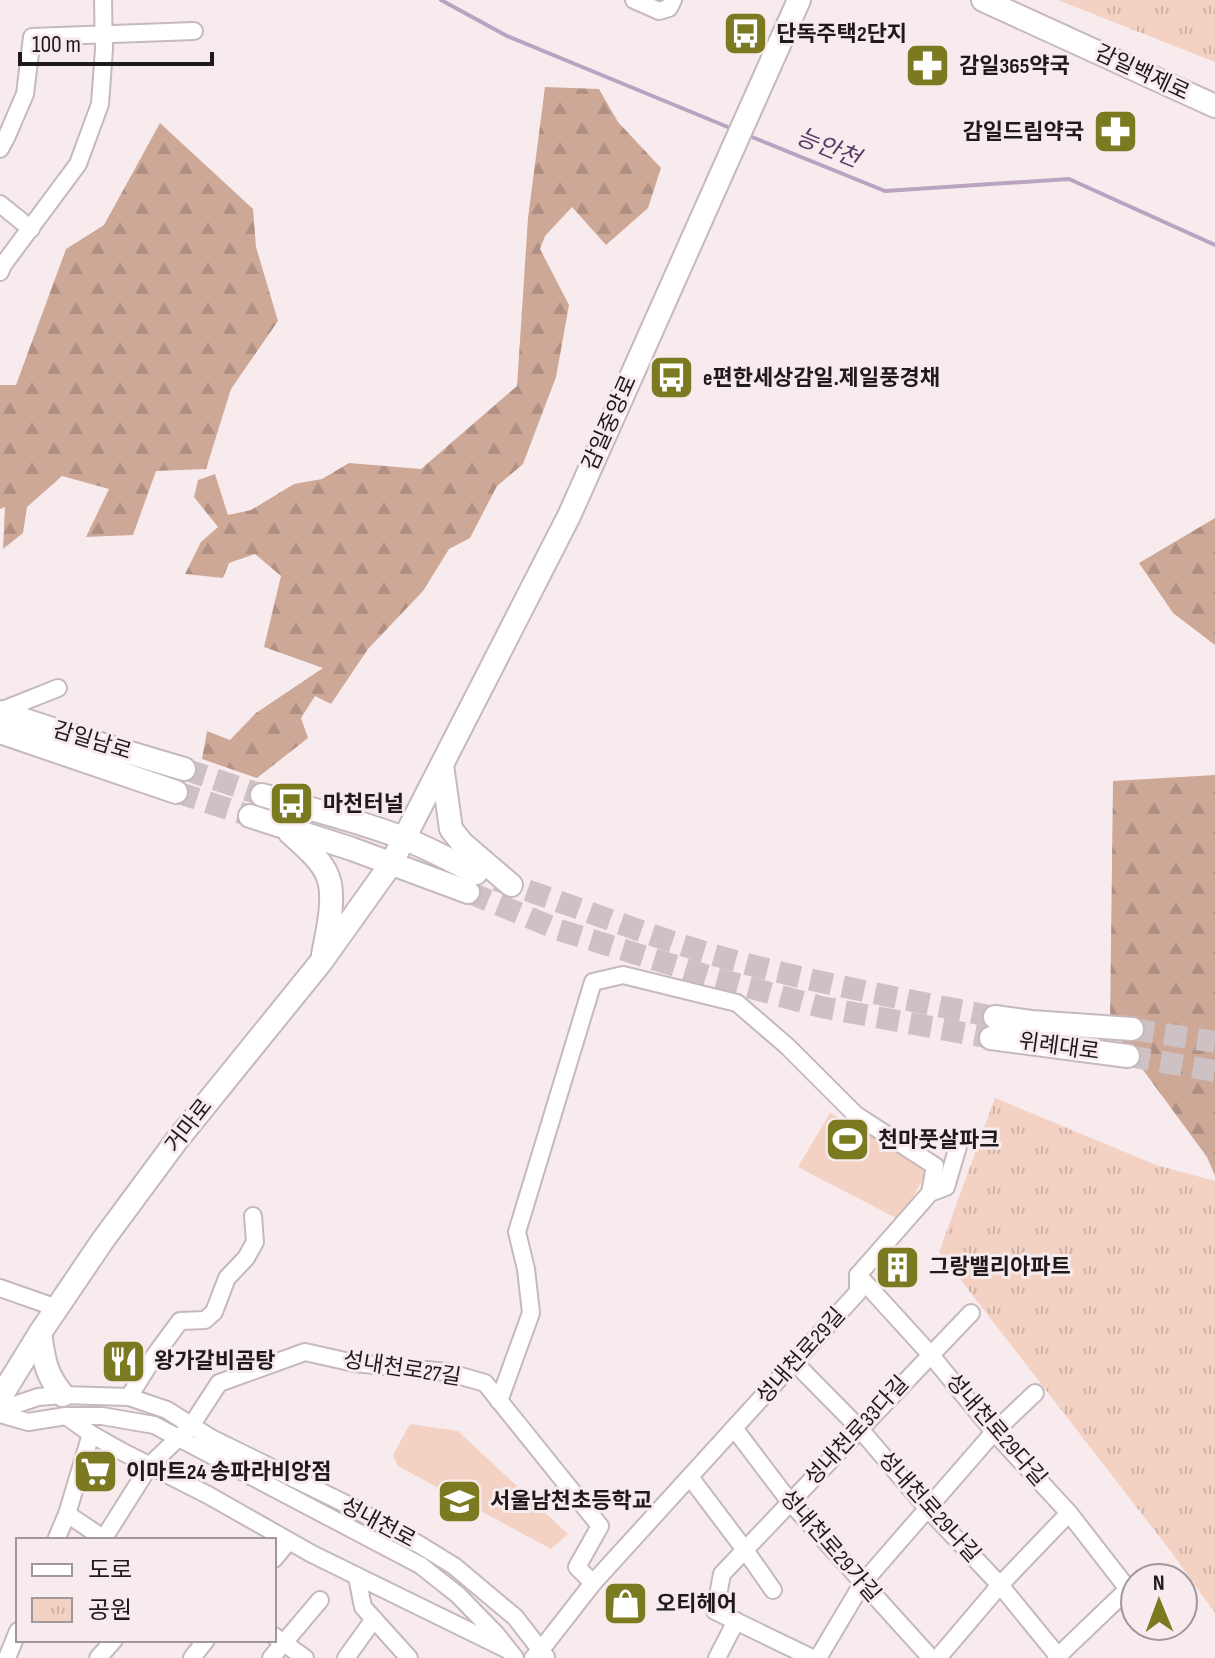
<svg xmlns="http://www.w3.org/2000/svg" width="1215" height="1658" font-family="'Sofia Sans Condensed','Noto Sans KR',sans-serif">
<defs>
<pattern id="forest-firs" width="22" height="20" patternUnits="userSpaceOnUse" patternTransform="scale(2)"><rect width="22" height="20" fill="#cea897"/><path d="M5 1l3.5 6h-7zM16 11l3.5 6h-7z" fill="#b09082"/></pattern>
<pattern id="park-tufts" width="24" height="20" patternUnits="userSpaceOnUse" patternTransform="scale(2)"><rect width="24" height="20" fill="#f3d1c3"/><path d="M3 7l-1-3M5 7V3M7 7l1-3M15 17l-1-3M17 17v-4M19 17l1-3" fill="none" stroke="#d0b3a7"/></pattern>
</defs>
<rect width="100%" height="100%" fill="#f8ebee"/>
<g fill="#f3d1c3">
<path d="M 830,1113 L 930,1167 L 900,1220 L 798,1167 Z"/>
<path d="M 410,1424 L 458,1431 L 568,1534 L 551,1549 L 398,1466 L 393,1455 Z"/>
</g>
<g fill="url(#forest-firs)">
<path d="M 545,87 L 599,89 L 618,122 L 661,168 L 648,208 L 606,245 L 572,207 L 545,236 L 540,249 L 569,305 L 556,377 L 523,464 L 497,486 L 470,538 L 449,549 L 423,591 L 368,649 L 331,704 L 315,696 L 301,718 L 308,738 L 257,778 L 202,759 L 207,731 L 230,740 L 256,713 L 323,668 L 264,647 L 281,576 L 255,554 L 229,563 L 223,578 L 185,574 L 201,542 L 218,527 L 194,497 L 198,480 L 215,474 L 228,515 L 251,510 L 294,484 L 322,479 L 349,463 L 421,469 L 517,386 L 528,218 Z"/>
<path d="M 160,123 L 253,209 L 256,247 L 278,321 L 231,389 L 206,469 L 156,471 L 133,535 L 86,537 L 109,489 L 62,476 L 27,507 L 23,533 L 3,549 L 5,507 L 0,509 L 0,385 L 16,385 L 66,249 L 104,225 Z"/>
<path d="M 1215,518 L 1215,645 L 1173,613 L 1139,563 Z"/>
<path d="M 1215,775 L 1215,1176 L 1207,1157 L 1110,1025 L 1113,781 Z"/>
</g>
<g fill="url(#park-tufts)">
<path d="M 1058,0 L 1215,0 L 1215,62 Z"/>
<path d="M 995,1098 L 1156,1165 L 1215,1181 L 1215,1613 L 1169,1549 L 939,1252 Z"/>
</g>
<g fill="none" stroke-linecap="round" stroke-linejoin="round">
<g stroke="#baa3c2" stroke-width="4">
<path d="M 441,0 L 507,36 L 735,130"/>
<path d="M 747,135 L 885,191 L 1069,179 L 1215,245"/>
</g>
<g stroke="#cdc1c4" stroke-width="22" stroke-dasharray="22 11" stroke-linecap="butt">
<path d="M 184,769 L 262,795"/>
<path d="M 176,792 L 250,816"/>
<path d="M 496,880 C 571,904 645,935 721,957 C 811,982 903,999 995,1017"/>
<path d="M 468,892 L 559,930 L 711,977 L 821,1007 L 991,1038"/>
<path d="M 1132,1029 L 1215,1042"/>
<path d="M 1128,1056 L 1215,1071"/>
</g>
<defs>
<g id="minor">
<path d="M 634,0 L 659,11 L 669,8 L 673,0"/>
<path d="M 0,149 L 6,138 L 25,94 L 32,37 L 194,31"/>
<path d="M 0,204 L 31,229"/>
<path d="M 0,272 L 3,265 L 78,164 L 100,104 L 104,49 L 103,0"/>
<path d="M 0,711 L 58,688"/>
<path d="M 858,1275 L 930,1354 L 994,1432 L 1069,1513 L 1128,1589 L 1056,1658"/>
<path d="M 0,1288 L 57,1308"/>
<path d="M 795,1363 L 860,1429 L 927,1508 L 1000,1585 L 1058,1656"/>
<path d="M 129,1397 L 155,1355 L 180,1321 L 205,1320 L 214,1312 L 227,1278 L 246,1258 L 255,1242 L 253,1216"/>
<path d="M 499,1401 L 531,1313 L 526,1269 L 517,1232 L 593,982 L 623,975 L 737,1003 L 787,1046 L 856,1115 L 935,1166 L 930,1193"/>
<path d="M 0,1410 L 38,1397 L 63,1395 L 129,1397 L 167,1410 L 211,1438 L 348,1505 L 420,1545 L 454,1566 L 515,1617 L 546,1657"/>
<path d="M 0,1414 L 28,1422 L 66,1416 L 102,1416 L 154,1425 L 420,1565 L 458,1595 L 496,1634 L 515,1658"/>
<path d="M 66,1416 L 91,1434 L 121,1451 L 208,1495 L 312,1554 L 506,1649"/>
<path d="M 734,1428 L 790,1502 L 931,1658"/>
<path d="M 690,1477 L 745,1550 L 773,1590"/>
<path d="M 67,1514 L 106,1540"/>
<path d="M 104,1538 L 150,1465 L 191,1426 L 219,1383 L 305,1352 L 354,1363 L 447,1372 L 485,1383 L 600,1526 L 577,1567 L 593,1583"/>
<path d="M 56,1540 L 67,1514 L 91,1434"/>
<path d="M 274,1559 L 289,1541"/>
<path d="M 357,1577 L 363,1607 L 409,1658"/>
<path d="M 274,1636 L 305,1658"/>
<path d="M 7,1658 L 18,1631"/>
<path d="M 98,1658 L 114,1640"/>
<path d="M 192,1658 L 206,1640"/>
<path d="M 271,1658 L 320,1600"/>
<path d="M 346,1658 L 374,1619"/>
<path d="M 533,1658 L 540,1651 L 593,1583 L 858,1292 L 858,1275 L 930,1193 L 946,1187 L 959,1143"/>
<path d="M 717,1658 L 736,1621"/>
<path d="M 812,1658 L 715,1611 L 722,1574 L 971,1313"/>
<path d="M 818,1658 L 862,1584 L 994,1432 L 1035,1393"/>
<path d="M 938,1658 L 1000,1585 L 1069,1513"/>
</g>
<g id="major">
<path d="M 983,0 L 1215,106"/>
<path d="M 0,712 L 80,738 L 184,769"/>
<path d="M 0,732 L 176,792"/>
<path d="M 442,765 L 451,829 L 462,843 L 511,885"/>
<path d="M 262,795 C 309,809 357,820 403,838 C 428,848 452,861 476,873"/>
<path d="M 250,816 L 352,849 L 468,892"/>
<path d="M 290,833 C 303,845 322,860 328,877 C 336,898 327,933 323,955"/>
<path d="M 995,1017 L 1031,1022 L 1132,1029"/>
<path d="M 991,1038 L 1128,1056"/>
<path d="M 40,1333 C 44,1359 45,1374 63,1395"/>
<path d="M 0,1398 L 40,1333 L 103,1240 L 177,1140 L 321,962 L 391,864 L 569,516 L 799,0"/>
</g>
</defs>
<use href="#minor" stroke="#c6b9bc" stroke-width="20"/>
<use href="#major" stroke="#c6b9bc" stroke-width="26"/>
<use href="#minor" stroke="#fff" stroke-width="16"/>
<use href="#major" stroke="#fff" stroke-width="22"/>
</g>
<defs>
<symbol id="bus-square" viewBox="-11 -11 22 22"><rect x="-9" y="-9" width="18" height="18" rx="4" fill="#7b7a21" stroke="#f8ebee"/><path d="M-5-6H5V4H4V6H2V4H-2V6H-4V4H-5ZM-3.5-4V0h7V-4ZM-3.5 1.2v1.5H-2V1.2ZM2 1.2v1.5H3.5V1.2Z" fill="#fff"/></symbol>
<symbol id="pharmacy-square" viewBox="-11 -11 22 22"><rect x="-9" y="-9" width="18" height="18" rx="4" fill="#7b7a21" stroke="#f8ebee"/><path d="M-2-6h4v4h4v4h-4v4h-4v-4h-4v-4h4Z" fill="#fff"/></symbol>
<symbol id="stadium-square" viewBox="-11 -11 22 22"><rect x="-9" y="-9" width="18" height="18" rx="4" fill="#7b7a21" stroke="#f8ebee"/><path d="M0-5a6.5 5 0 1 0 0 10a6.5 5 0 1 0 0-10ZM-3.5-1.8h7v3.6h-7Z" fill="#fff"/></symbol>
<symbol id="building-square" viewBox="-11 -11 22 22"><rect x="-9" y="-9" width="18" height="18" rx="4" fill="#7b7a21" stroke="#f8ebee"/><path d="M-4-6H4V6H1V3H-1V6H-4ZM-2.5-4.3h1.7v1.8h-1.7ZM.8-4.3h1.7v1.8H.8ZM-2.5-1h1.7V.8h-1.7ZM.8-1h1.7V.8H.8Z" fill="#fff"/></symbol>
<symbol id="restaurant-square" viewBox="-11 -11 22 22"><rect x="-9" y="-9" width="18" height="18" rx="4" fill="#7b7a21" stroke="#f8ebee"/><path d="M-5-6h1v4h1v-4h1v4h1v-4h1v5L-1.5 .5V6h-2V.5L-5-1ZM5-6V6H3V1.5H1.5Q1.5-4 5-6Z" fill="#fff"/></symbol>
<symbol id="supermarket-square" viewBox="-11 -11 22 22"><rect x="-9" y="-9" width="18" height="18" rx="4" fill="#7b7a21" stroke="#f8ebee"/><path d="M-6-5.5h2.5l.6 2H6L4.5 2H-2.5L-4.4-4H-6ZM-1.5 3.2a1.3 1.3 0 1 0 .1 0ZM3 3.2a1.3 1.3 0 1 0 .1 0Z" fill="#fff"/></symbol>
<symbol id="school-square" viewBox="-11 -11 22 22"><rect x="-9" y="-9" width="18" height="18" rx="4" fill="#7b7a21" stroke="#f8ebee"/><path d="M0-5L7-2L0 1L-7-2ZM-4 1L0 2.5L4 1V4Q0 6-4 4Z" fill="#fff"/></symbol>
<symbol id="shop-square" viewBox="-11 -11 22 22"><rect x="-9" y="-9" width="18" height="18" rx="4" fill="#7b7a21" stroke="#f8ebee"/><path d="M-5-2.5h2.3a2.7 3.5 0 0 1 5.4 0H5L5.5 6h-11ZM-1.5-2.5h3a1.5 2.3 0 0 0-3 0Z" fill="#fff"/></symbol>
</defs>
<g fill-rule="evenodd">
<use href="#bus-square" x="720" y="8" width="51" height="51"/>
<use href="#pharmacy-square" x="902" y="40" width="51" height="51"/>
<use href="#pharmacy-square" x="1090" y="106" width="51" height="51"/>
<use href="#bus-square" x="646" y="352" width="51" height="51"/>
<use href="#bus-square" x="266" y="778" width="51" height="51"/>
<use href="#stadium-square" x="822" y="1114" width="51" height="51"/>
<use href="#building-square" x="872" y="1242" width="51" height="51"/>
<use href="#restaurant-square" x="98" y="1336" width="51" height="51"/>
<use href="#supermarket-square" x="70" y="1446" width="51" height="51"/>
<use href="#school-square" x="434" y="1476" width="51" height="51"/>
<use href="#shop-square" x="600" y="1578" width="51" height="51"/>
</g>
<g text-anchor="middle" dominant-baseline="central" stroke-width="6" stroke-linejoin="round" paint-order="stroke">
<g font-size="22" font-weight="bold" fill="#1f1a1b" stroke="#f8ebee" text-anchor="start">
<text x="776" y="34">단독주택2단지</text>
<text x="959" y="66">감일365약국</text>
<text x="1084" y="132" text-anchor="end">감일드림약국</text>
<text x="703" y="378">e편한세상감일.제일풍경채</text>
<text x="323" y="804">마천터널</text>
<text x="878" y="1140">천마풋살파크</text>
<text x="929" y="1267">그랑밸리아파트</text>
<text x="154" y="1361">왕가갈비곰탕</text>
<text x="126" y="1472">이마트24 송파라비앙점</text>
<text x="490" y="1501">서울남천초등학교</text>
<text x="656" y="1604">오티헤어</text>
</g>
<g font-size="22" fill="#1f1a1b" stroke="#f8ebee">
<text transform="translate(1142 73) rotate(25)">감일백제로</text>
<text transform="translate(610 423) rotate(-66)">감일중앙로</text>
<text transform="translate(92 741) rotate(17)">감일남로</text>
<text transform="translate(1059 1047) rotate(8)">위례대로</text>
<text transform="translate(189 1126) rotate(-52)">거마로</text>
<text transform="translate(801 1356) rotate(-48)">성내천로29길</text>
<text transform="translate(402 1369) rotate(9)">성내천로27길</text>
<text transform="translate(996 1430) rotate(49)">성내천로29다길</text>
<text transform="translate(857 1431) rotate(-47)">성내천로33다길</text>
<text transform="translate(929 1507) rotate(48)">성내천로29나길</text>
<text transform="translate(378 1523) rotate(28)">성내천로</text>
<text transform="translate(830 1546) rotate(49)">성내천로29가길</text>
</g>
<g font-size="24" font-style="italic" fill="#5b3b67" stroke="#f8ebee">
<text transform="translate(828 148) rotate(22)">능안천</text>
</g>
</g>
<rect x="16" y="1538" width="260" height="104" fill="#f8ebee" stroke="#a1979a" stroke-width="2"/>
<rect x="32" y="1564" width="40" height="12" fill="#ffffff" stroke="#a1979a" stroke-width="2"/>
<text x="88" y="1578" font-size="24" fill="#1f1a1b">도로</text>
<rect x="32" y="1598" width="40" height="24" fill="url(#park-tufts)" stroke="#a1979a" stroke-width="2"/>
<text x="88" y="1618" font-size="24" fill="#1f1a1b">공원</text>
<g transform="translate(1159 1602) rotate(359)"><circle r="38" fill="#f8ebee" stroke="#a1979a" stroke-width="2"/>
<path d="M0-6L14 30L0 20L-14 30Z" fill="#7b7a21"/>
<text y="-12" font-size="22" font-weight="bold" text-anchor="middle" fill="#1f1a1b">N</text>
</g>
<path d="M20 52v12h192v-12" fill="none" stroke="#1f1a1b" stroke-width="4"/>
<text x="32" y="52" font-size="24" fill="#1f1a1b" stroke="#f8ebee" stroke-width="6" paint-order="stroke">100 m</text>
</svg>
